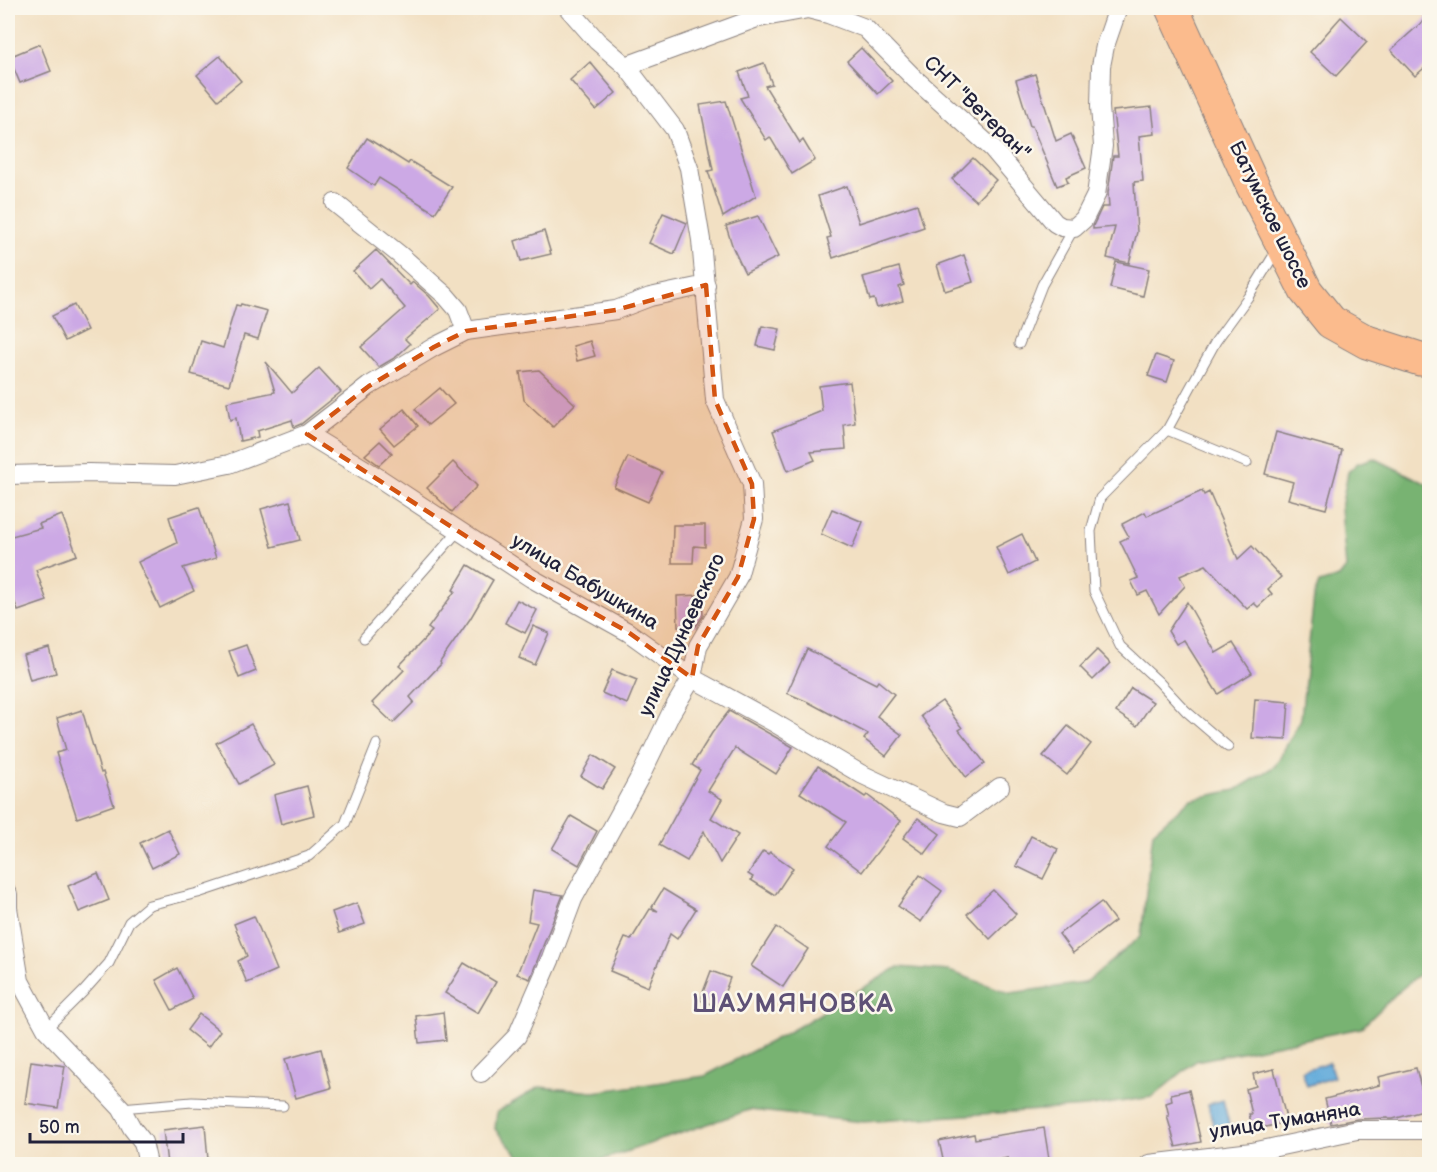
<svg xmlns="http://www.w3.org/2000/svg" width="1437" height="1172" font-family="'Balsamiq Sans',sans-serif">
<rect width="100%" height="100%" fill="#fbf7ec"/>
<filter id="ink" filterUnits="userSpaceOnUse"><feTurbulence type="fractalNoise" baseFrequency=".0167" numOctaves="2"/><feDisplacementMap in="SourceGraphic" scale="12" xChannelSelector="R" yChannelSelector="G"/><feConvolveMatrix kernelMatrix="1 2 1 2 8 2 1 2 1" color-interpolation-filters="sRGB"/></filter>
<filter id="wash" filterUnits="userSpaceOnUse"><feTurbulence type="fractalNoise" baseFrequency=".008" numOctaves="4" result="noise"/><feDisplacementMap in="SourceGraphic" scale="24" xChannelSelector="R" yChannelSelector="G"/><feGaussianBlur stdDeviation="1.35" result="paint"/><feColorMatrix in="noise" values="0 0 0 0 0 0 0 0 0 0 0 0 0 0 0 0 0 1.4 0 .05"/><feComposite in="paint" operator="in"/></filter>
<g filter="url(#wash)">
<rect width="100%" height="100%" fill="#f2e0c3"/>
<path fill="#78b372" stroke="#4d6a56" stroke-width="1.5" d="M 1374,458 L 1429,485 L 1430,965 L 1397,993 L 1361,1028 L 1196,1061 L 1152,1097 L 1086,1107 L 863,1122 L 749,1110 L 599,1161 L 520,1158 L 495,1129 L 497,1112 L 539,1087 L 594,1092 L 705,1076 L 796,1028 L 898,967 L 949,971 L 1010,993 L 1085,983 L 1141,936 L 1153,832 L 1191,799 L 1236,790 L 1275,766 L 1301,719 L 1314,596 L 1319,583 L 1339,577 L 1346,568 L 1341,508 L 1348,472 L 1358,463 Z"/>
<g fill="#64abda" stroke="#43668a" stroke-width="1.5">
<path d="M 1329,1062 L 1334,1077 L 1307,1086 L 1302,1071 Z"/>
<path d="M 1223,1100 L 1230,1128 L 1215,1132 L 1208,1104 Z"/>
</g>
<g id="blocks">
<g fill="#cca9e5">
<path d="M 1430,15 L 1430,63 L 1415,76 L 1391,50 Z"/>
<path d="M 1341,17 L 1367,42 L 1336,76 L 1310,52 Z"/>
<path d="M 40,44 L 51,71 L 20,83 L 9,57 Z"/>
<path d="M 861,48 L 892,81 L 878,94 L 847,61 Z"/>
<path d="M 220,56 L 241,81 L 218,100 L 197,75 Z"/>
<path d="M 590,62 L 616,93 L 596,110 L 570,80 Z"/>
<path d="M 764,63 L 772,84 L 765,86 L 800,143 L 803,140 L 815,160 L 792,174 L 770,137 L 766,140 L 740,98 L 748,96 L 739,72 Z"/>
<path d="M 1035,74 L 1056,141 L 1071,134 L 1086,168 L 1066,177 L 1068,182 L 1057,186 L 1032,126 L 1030,126 L 1016,80 Z"/>
<path d="M 726,101 L 756,196 L 723,217 L 708,171 L 713,170 L 700,105 Z"/>
<path d="M 1152,107 L 1155,134 L 1139,136 L 1143,181 L 1134,182 L 1137,232 L 1129,263 L 1107,258 L 1115,227 L 1093,229 L 1093,226 L 1102,207 L 1109,207 L 1108,193 L 1113,156 L 1118,156 L 1113,111 Z"/>
<path d="M 367,138 L 408,164 L 410,161 L 452,187 L 435,213 L 379,178 L 374,186 L 348,168 Z"/>
<path d="M 973,158 L 996,180 L 976,201 L 952,179 Z"/>
<path d="M 847,186 L 859,223 L 917,204 L 924,227 L 833,258 L 827,238 L 831,237 L 818,196 Z"/>
<path d="M 663,213 L 687,223 L 674,254 L 649,243 Z"/>
<path d="M 758,216 L 778,257 L 745,273 L 733,248 L 726,226 Z"/>
<path d="M 544,231 L 551,254 L 521,261 L 515,241 Z"/>
<path d="M 376,250 L 410,285 L 413,282 L 429,296 L 440,309 L 405,339 L 410,344 L 396,357 L 379,367 L 361,347 L 405,308 L 380,279 L 369,289 L 353,271 Z"/>
<path d="M 964,255 L 973,282 L 945,291 L 937,265 Z"/>
<path d="M 1116,262 L 1149,269 L 1143,296 L 1110,288 Z"/>
<path d="M 899,267 L 904,285 L 899,287 L 903,301 L 877,308 L 874,299 L 870,300 L 863,277 Z"/>
<path d="M 241,304 L 267,311 L 258,339 L 244,335 L 229,385 L 191,374 L 201,341 L 223,348 L 236,305 L 240,306 Z"/>
<path d="M 74,305 L 87,330 L 65,341 L 52,316 Z"/>
<path d="M 762,326 L 780,329 L 775,350 L 757,346 Z"/>
<path d="M 590,341 L 595,356 L 577,361 L 573,346 Z"/>
<path d="M 1156,355 L 1174,361 L 1167,382 L 1148,376 Z"/>
<path d="M 266,362 L 292,393 L 319,368 L 341,392 L 301,424 L 294,427 L 292,420 L 257,431 L 258,437 L 240,441 L 236,418 L 230,420 L 227,402 L 275,392 Z"/>
<path d="M 539,370 L 575,404 L 553,427 L 524,400 L 520,372 Z"/>
<path d="M 850,382 L 855,423 L 844,425 L 846,449 L 811,452 L 815,460 L 788,471 L 773,431 L 822,411 L 819,386 Z"/>
<path d="M 440,388 L 454,404 L 428,425 L 415,409 Z"/>
<path d="M 404,409 L 418,426 L 394,445 L 380,429 Z"/>
<path d="M 1276,432 L 1342,450 L 1326,509 L 1288,499 L 1293,482 L 1265,474 Z"/>
<path d="M 380,441 L 392,453 L 379,465 L 365,455 Z"/>
<path d="M 628,457 L 662,472 L 648,502 L 614,487 Z"/>
<path d="M 453,462 L 477,486 L 452,512 L 427,488 Z"/>
<path d="M 1202,491 L 1204,495 L 1209,492 L 1238,559 L 1252,546 L 1281,577 L 1268,589 L 1272,594 L 1258,607 L 1254,603 L 1247,609 L 1206,565 L 1180,576 L 1185,586 L 1159,614 L 1147,591 L 1138,595 L 1131,581 L 1138,578 L 1120,541 L 1129,537 L 1122,524 L 1145,512 L 1147,516 Z"/>
<path d="M 290,501 L 300,540 L 272,547 L 261,509 Z"/>
<path d="M 199,507 L 216,558 L 183,568 L 194,591 L 160,608 L 138,562 L 177,543 L 169,517 Z"/>
<path d="M 832,509 L 863,522 L 852,548 L 821,534 Z"/>
<path d="M 62,515 L 77,555 L 36,570 L 47,601 L 18,611 L 8,583 L 8,537 L 41,528 L 39,524 Z"/>
<path d="M 673,525 L 705,525 L 705,547 L 694,546 L 693,563 L 672,563 Z"/>
<path d="M 1022,534 L 1035,562 L 1009,575 L 996,547 Z"/>
<path d="M 468,565 L 493,580 L 470,619 L 440,662 L 441,664 L 410,697 L 414,702 L 393,723 L 372,703 L 404,670 L 399,666 L 432,631 L 428,628 L 455,591 L 453,590 Z"/>
<path d="M 702,595 L 703,616 L 696,626 L 678,627 L 677,596 Z"/>
<path d="M 517,600 L 537,610 L 525,633 L 505,623 Z"/>
<path d="M 1187,602 L 1216,653 L 1233,643 L 1252,673 L 1218,694 L 1184,640 L 1176,644 L 1168,631 Z"/>
<path d="M 533,626 L 549,633 L 535,665 L 519,658 Z"/>
<path d="M 246,645 L 256,671 L 239,678 L 229,651 Z"/>
<path d="M 49,648 L 56,673 L 30,680 L 23,655 Z"/>
<path d="M 807,649 L 876,684 L 878,681 L 894,694 L 877,716 L 902,735 L 886,756 L 864,739 L 868,734 L 808,702 L 787,693 Z"/>
<path d="M 1097,650 L 1110,663 L 1093,680 L 1080,667 Z"/>
<path d="M 612,670 L 637,680 L 627,704 L 602,693 Z"/>
<path d="M 1131,688 L 1153,702 L 1137,726 L 1116,712 Z"/>
<path d="M 1255,699 L 1289,702 L 1286,740 L 1252,738 Z"/>
<path d="M 942,701 L 962,728 L 959,730 L 985,763 L 966,777 L 921,716 Z"/>
<path d="M 82,710 L 101,773 L 103,772 L 114,805 L 77,818 L 56,753 L 66,750 L 57,718 Z"/>
<path d="M 729,711 L 793,747 L 776,774 L 735,748 L 708,791 L 722,799 L 711,818 L 738,835 L 720,863 L 704,831 L 687,861 L 659,845 L 700,770 L 692,765 L 712,733 Z"/>
<path d="M 251,724 L 274,765 L 239,784 L 216,743 Z"/>
<path d="M 1068,726 L 1091,744 L 1067,775 L 1043,756 Z"/>
<path d="M 593,755 L 615,769 L 602,789 L 581,776 Z"/>
<path d="M 818,766 L 865,797 L 867,795 L 901,821 L 862,872 L 828,846 L 846,822 L 800,793 Z"/>
<path d="M 307,786 L 314,815 L 281,824 L 274,795 Z"/>
<path d="M 571,816 L 597,831 L 579,865 L 552,849 Z"/>
<path d="M 918,818 L 940,834 L 925,854 L 903,838 Z"/>
<path d="M 168,829 L 180,854 L 152,868 L 140,843 Z"/>
<path d="M 1031,836 L 1058,849 L 1043,879 L 1016,866 Z"/>
<path d="M 763,851 L 768,854 L 770,852 L 793,868 L 775,895 L 751,880 L 753,877 L 748,874 Z"/>
<path d="M 98,873 L 109,900 L 79,912 L 68,886 Z"/>
<path d="M 920,875 L 942,891 L 921,922 L 898,906 Z"/>
<path d="M 663,889 L 696,909 L 677,939 L 670,934 L 648,987 L 610,971 L 625,938 L 631,940 L 650,909 L 658,911 L 652,907 Z"/>
<path d="M 533,890 L 563,895 L 530,979 L 517,974 L 537,923 L 528,921 Z"/>
<path d="M 993,890 L 1016,914 L 990,939 L 967,914 Z"/>
<path d="M 1101,902 L 1115,921 L 1073,953 L 1059,934 Z"/>
<path d="M 357,903 L 365,924 L 339,933 L 332,912 Z"/>
<path d="M 254,916 L 277,970 L 247,983 L 238,961 L 247,956 L 234,924 Z"/>
<path d="M 776,927 L 808,949 L 783,987 L 751,966 Z"/>
<path d="M 464,963 L 496,982 L 478,1013 L 445,993 Z"/>
<path d="M 177,968 L 193,999 L 172,1010 L 156,980 Z"/>
<path d="M 711,971 L 730,978 L 719,1007 L 700,1000 Z"/>
<path d="M 443,1012 L 446,1040 L 419,1043 L 416,1016 Z"/>
<path d="M 199,1014 L 220,1031 L 208,1047 L 187,1030 Z"/>
<path d="M 321,1049 L 331,1088 L 296,1098 L 285,1059 Z"/>
<path d="M 31,1061 L 65,1066 L 58,1108 L 25,1103 Z"/>
<path d="M 1416,1068 L 1427,1110 L 1393,1119 L 1389,1119 L 1388,1118 L 1357,1119 L 1331,1124 L 1325,1099 L 1380,1085 L 1378,1077 Z"/>
<path d="M 1274,1069 L 1287,1122 L 1253,1130 L 1249,1114 L 1252,1114 L 1246,1089 L 1256,1086 L 1253,1074 Z"/>
<path d="M 1189,1090 L 1201,1142 L 1176,1147 L 1167,1116 L 1169,1116 L 1166,1103 L 1172,1101 L 1171,1094 Z"/>
<path d="M 205,1125 L 208,1160 L 167,1164 L 163,1130 Z"/>
<path d="M 1044,1128 L 1049,1159 L 1017,1164 L 1009,1164 L 1008,1158 L 978,1164 L 944,1164 L 939,1141 L 974,1134 L 975,1139 Z"/>
</g>
</g>
</g>
<g filter="url(#ink)">
<use href="#blocks" fill-opacity="0" stroke="#8a817f" stroke-width="1.5"/>
<g fill="none" stroke-linecap="round" stroke-linejoin="round">
<defs>
<g id="lane">
<path d="M 1019,344 L 1042,285 L 1074,228"/>
<path d="M 1167,430 L 1100,498 L 1091,531 L 1094,591 L 1120,646 L 1159,682 L 1186,711 L 1228,747"/>
<path d="M 1247,463 L 1167,430 L 1216,341 L 1248,297 L 1277,250"/>
<path d="M 364,638 L 459,530"/>
<path d="M 46,1029 L 84,991 L 109,963 L 129,922 L 149,905 L 198,893 L 309,856 L 345,824 L 377,744"/>
<path d="M 121,1108 L 192,1102 L 283,1106"/>
</g>
<g id="street">
<path d="M 626,66 L 754,19 L 808,9 L 828,14 L 865,28 L 914,78 L 992,148 L 1055,223 L 1062,227 L 1074,228 L 1084,219 L 1096,195 L 1103,146 L 1100,107 L 1101,66 L 1105,46 L 1118,8"/>
<path d="M 335,203 L 400,255 L 446,296 L 458,310 L 466,331"/>
<path d="M 307,434 L 379,478 L 531,578 L 628,632 L 692,678 L 773,722 L 861,774 L 944,813 L 960,817 L 1000,787"/>
<path d="M 8,475 L 89,473 L 175,475 L 229,464 L 307,434 L 369,386 L 434,347 L 466,331 L 616,310 L 650,297 L 706,285"/>
<path d="M 8,894 L 8,908 L 20,981 L 46,1029 L 121,1108 L 132,1128 L 143,1142 L 148,1164"/>
<path d="M 481,1073 L 517,1036 L 551,958 L 573,899 L 642,773 L 671,713 L 692,678 L 698,646 L 738,577 L 754,519 L 752,484 L 715,400 L 701,240 L 689,168 L 675,130 L 626,66 L 597,41 L 568,8"/>
<path d="M 1149,1164 L 1252,1152 L 1357,1130 L 1430,1130"/>
</g>
<path id="highway" d="M 1172,8 L 1252,184 L 1306,291 L 1331,322 L 1367,342 L 1420,359 L 1430,359"/>
</defs>
<use href="#lane" stroke="#8a817f" stroke-width="11"/>
<use href="#street" stroke="#8a817f" stroke-width="20"/>
<use href="#highway" stroke="#8a817f" stroke-width="35"/>
<use href="#lane" stroke="#fff" stroke-width="9"/>
<use href="#street" stroke="#fff" stroke-width="18"/>
<use href="#highway" stroke="#fbbb8d" stroke-width="33"/>
</g>
</g>
<path fill="#d45411" fill-opacity="0.2" stroke="#d45411" stroke-width="4.5" stroke-dasharray="12 8" stroke-linejoin="round" d="M 706,285 L 715,400 L 752,484 L 754,519 L 738,577 L 698,646 L 692,678 L 628,632 L 531,578 L 307,434 L 369,386 L 434,347 L 466,331 L 616,310 Z"/>
<g text-anchor="middle" dominant-baseline="central" stroke-width="5" stroke-linejoin="round" paint-order="stroke">
<g font-size="20" fill="#22223b" stroke="#fbf7ec">
<text transform="translate(977 108) rotate(44)">СНТ "Ветеран"</text>
<text transform="translate(1270 215) rotate(64)">Батумское шоссе</text>
<text transform="translate(585 582) rotate(31)">улица Бабушкина</text>
<text transform="translate(682 635) rotate(-65)">улица Дунаевского</text>
<text transform="translate(1285 1121) rotate(-9)">улица Туманяна</text>
</g>
<g font-size="26" font-weight="bold" letter-spacing="1.5" fill="#5e5176" stroke="#fbf7ec">
<text x="793" y="1004">ШАУМЯНОВКА</text>
</g>
</g>
<rect width="1437" height="1172" fill="none" stroke="#fbf7ec" stroke-width="30"/>
<path d="M30 1133v9h153v-9" fill="none" stroke="#22223b" stroke-width="3"/>
<text x="39" y="1133" font-size="18" fill="#22223b" stroke="#fbf7ec" stroke-width="4.5" paint-order="stroke">50 m</text>
</svg>
